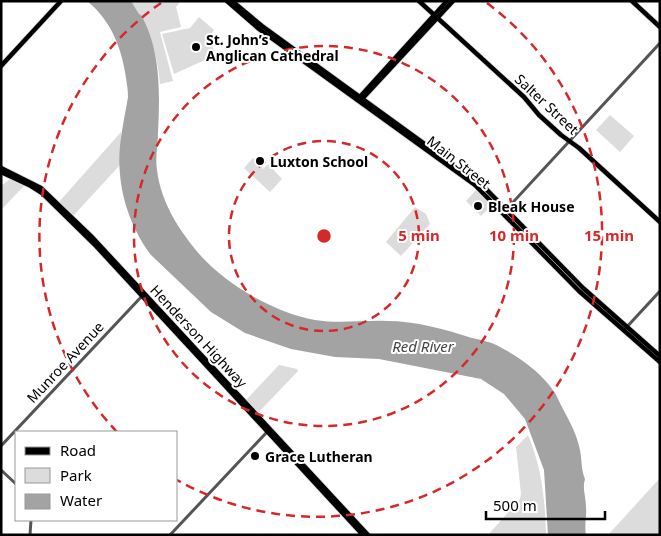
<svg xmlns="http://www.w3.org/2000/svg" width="661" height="536" font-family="'Noto Sans',sans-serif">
<rect width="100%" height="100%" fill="#fff"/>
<g fill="#dcdcdc">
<path d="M 131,1 L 181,1 L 176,7 L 181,27 L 160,32 L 173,81 L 160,84 C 158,61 152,36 141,15 L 139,14 Z"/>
<path d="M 199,17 L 214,30 L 209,37 L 216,55 L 174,74 L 162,34 L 190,28 Z"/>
<path d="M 610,115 L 634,136 L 620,152 L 596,130 Z"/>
<path d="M 121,132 L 120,165 L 73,216 L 59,202 Z"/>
<path d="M 253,158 L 263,169 L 268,164 L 282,179 L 270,192 L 244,168 Z"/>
<path d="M 10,179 L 25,185 L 1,210 L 1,186 Z"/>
<path d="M 476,190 L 492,205 L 481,216 L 466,201 Z"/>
<path d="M 415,207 L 426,214 L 430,224 L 401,256 L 386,242 Z"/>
<path d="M 279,365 L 297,369 L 298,371 L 258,413 L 246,400 Z"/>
<path d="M 528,435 C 542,468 545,500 546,535 L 488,535 L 520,499 L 521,494 L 516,447 Z"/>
<path d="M 660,478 L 660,535 L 608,535 Z"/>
</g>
<path fill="#a3a3a3" d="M 87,1 L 131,1 L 139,14 L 141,15 C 161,50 160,93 158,133 C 158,145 155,158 157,170 C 161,203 180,232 201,256 C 228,286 276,313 315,320 C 339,324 363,320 387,321 C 416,321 444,329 472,338 C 481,340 492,342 500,347 C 521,358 542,373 555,393 C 558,398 560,404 563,409 C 570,422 577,435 580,450 C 582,460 581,470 585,479 C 582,488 586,497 586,507 C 587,516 584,525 586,535 L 548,535 L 544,470 L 525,419 L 504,394 L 481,379 L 379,359 L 335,357 L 291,349 L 245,333 L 211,312 L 151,255 C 134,233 122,202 120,174 C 117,148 124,122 128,97 C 128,91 127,84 126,78 C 122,49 111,20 87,1 Z"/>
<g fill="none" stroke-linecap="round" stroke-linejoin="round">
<defs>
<g id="major">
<path d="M 227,1 L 259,29 L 475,185 L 579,291 L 660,362"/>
<path d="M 232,1 L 262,26 L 484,187 L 583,288 L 660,356"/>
<path d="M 419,1 L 524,97 L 539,115 L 561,135 L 579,148 L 660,222"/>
<path d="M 632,1 L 660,27"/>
<path d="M 1,66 L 61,1"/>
<path d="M 358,99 L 447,1"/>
<path d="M 362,99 L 453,1"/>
<path d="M 1,168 L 41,188 L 91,236 L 368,535"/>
<path d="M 1,172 L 31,186 L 42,193 L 96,246 L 363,535"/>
</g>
</defs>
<use href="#major" stroke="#dbdbdb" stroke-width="6"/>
<g stroke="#555" stroke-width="3">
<path d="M 503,213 L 660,43"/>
<path d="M 624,330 L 660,291"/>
<path d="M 1,446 L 143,295"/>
<path d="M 1,470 L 16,484"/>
<path d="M 30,535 L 31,520"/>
<path d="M 170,535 L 267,432"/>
</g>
<use href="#major" stroke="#000" stroke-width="4.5"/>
</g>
<g fill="none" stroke="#d62828" stroke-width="2.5" stroke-dasharray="9 6">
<circle cx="324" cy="236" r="95"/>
<circle cx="324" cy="236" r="190"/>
<path d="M117 432A285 285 0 0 1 161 3M487 3A285 285 0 0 1 177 480"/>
</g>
<g fill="#000" stroke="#fff" stroke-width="2">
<circle cx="196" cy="47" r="5"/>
<circle cx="260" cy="161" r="5"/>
<circle cx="478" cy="206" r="5"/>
<circle cx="255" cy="456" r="5"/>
</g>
<g text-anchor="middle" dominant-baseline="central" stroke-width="4" stroke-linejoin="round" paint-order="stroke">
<g font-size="14" font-weight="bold" fill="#000" stroke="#fff" text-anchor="start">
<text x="206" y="39">St. John’s<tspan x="206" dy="16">Anglican Cathedral</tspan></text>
<text x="270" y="161">Luxton School</text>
<text x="488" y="206">Bleak House</text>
<text x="265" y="456">Grace Lutheran</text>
</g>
<g font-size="14" fill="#000" stroke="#fff">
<text transform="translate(547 104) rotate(43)">Salter Street</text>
<text transform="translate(459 162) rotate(38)">Main Street</text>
<text transform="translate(199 336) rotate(47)">Henderson Highway</text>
<text transform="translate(65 362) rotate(-47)">Munroe Avenue</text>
</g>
<g font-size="15" font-style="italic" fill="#444" stroke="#fff">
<text x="423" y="346">Red River</text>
</g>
</g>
<circle cx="324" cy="236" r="8" fill="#d62828" stroke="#fff" stroke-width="2.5"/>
<g font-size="15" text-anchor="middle" font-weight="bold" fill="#d62828" stroke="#fff" stroke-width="4" stroke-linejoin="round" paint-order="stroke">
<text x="419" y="241">5 min</text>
<text x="514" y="241">10 min</text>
<text x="609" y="241">15 min</text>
</g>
<rect width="661" height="536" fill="none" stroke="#000000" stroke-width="5"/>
<rect x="15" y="431" width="162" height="90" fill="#ffffff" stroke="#999999"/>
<rect x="25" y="447" width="25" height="8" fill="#000000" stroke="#999999"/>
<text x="60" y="456" font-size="15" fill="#000000">Road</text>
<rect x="25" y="468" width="25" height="15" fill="#dcdcdc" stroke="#999999"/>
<text x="60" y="481" font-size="15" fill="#000000">Park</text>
<rect x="25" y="494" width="25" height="15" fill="#a3a3a3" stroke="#999999"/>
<text x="60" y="506" font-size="15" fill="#000000">Water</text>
<path d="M486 511v8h119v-8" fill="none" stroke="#000000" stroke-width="2.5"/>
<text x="493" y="511" font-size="15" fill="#000000" stroke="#ffffff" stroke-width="4" paint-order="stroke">500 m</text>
</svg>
